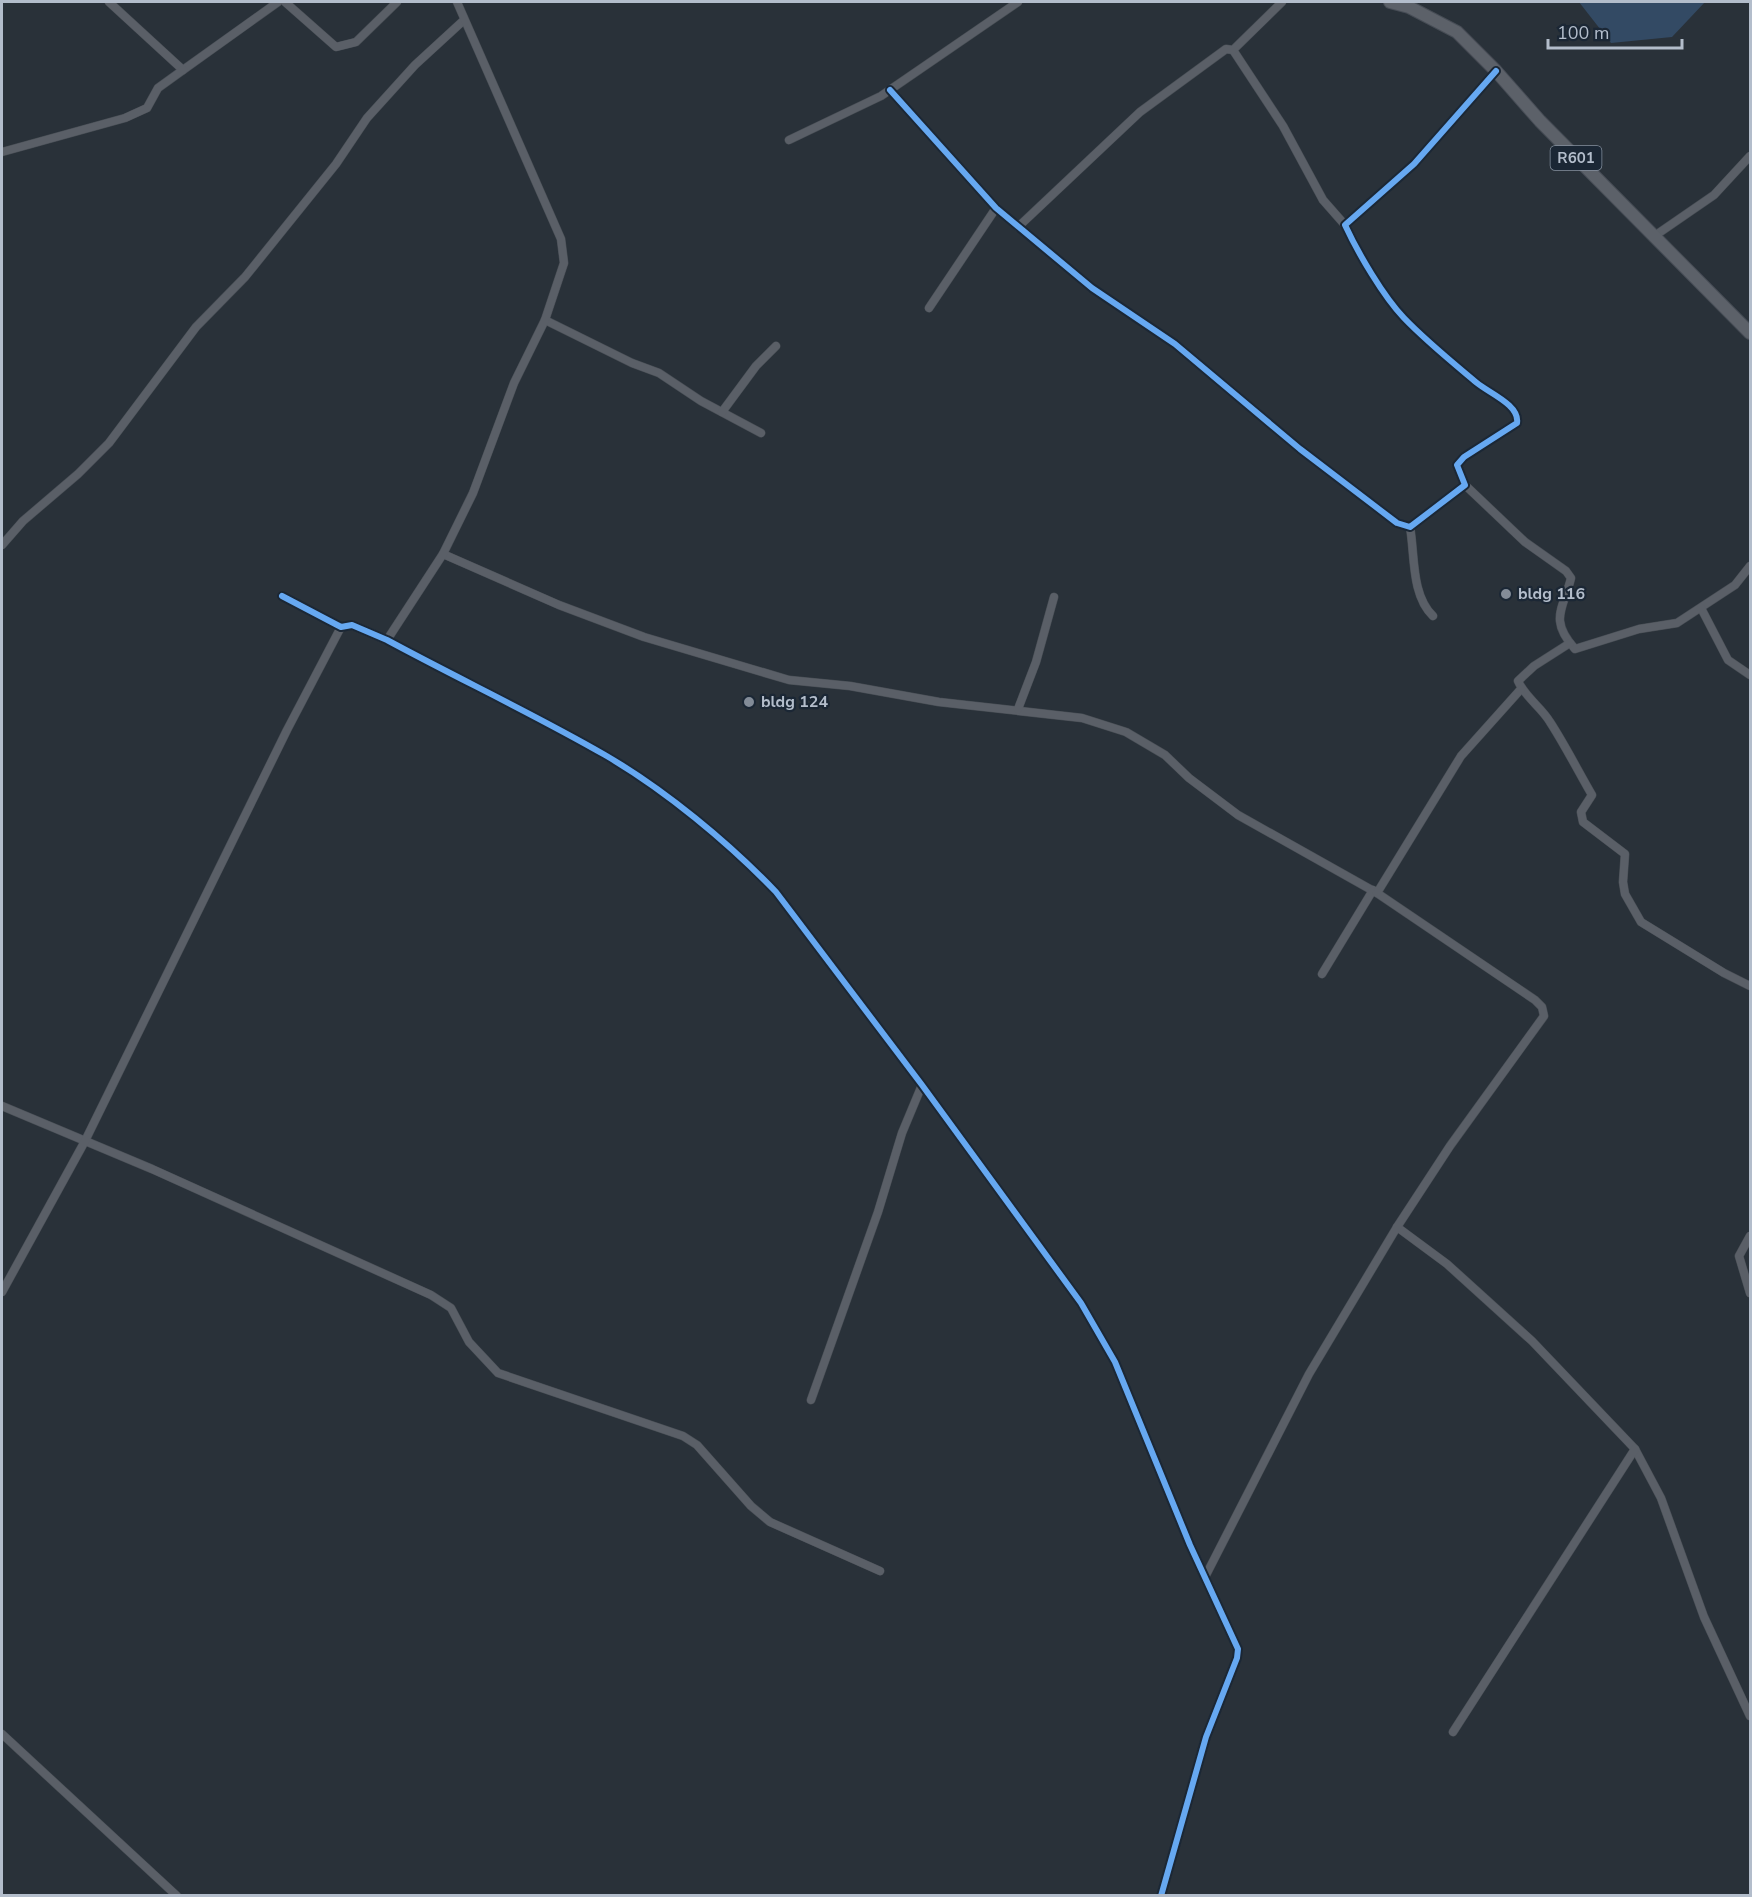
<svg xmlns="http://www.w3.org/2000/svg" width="1752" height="1897" font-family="'Nunito Sans',sans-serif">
<rect width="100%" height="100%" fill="#293139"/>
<path fill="#334a64" d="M 1579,2 L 1705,2 L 1672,37 L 1611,43 Z"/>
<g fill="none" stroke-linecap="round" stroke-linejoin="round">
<defs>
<g id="minor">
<path d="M 109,2 L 183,70 L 278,2"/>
<path d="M 285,2 L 336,47 L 356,42 L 397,2"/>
<path d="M 1233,50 L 1283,126 L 1323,200 L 1345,225"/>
<path d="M 890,90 L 996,208 L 1092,288 L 1175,344 L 1300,449 L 1397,523 L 1410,527 L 1465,485 L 1457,465 L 1464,457 L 1517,423 C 1520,405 1489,393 1477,383 C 1452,362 1426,341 1404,318 C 1383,296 1358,253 1345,225 L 1414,164 L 1496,71"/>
<path d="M 789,140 L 881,96 L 1018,2"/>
<path d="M 2,152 L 125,118 L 147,108 L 158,88 L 183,70"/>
<path d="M 1018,227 L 1140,112 L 1226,49 L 1233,50 L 1282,2"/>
<path d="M 1653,237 L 1714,195 L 1750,156"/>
<path d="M 929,308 L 996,208"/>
<path d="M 545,320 L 632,363 L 659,373 L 701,401 L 761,433"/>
<path d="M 722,412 L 756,366 L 776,346"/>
<path d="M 1465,485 L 1525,542 L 1566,571 L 1571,578 C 1564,608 1548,619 1575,649 L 1639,629 L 1677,623 L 1735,585 L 1750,566"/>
<path d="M 1410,527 C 1415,555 1411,595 1433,616"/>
<path d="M 2,545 L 23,521 L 78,474 L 109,443 L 196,327 L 245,277 L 336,164 L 367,118 L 415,65 L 464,20"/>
<path d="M 443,554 L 559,605 L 644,637 L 789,680 L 850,686 L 939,702 L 1082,718 L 1126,732 L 1165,755 L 1189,778 L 1238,815 L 1377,893"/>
<path d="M 282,596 L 341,627 L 352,625 L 387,640 C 459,679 534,714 605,755 C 665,790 728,842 776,892 L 922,1085 L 1081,1303 L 1115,1362 L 1190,1545 L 1238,1649 L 1237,1658 L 1206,1737 L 1161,1896"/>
<path d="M 1701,608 L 1728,660 L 1750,675"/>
<path d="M 387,640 L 443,554 L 473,493 L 514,383 L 545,320 L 564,263 L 561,239 L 457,2"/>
<path d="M 1570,643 L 1534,666 L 1518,681 C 1525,697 1541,707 1550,722 C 1565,745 1578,771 1592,795 L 1581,812 L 1583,822 L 1625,854 L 1623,882 L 1625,894 L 1641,922 L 1724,973 L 1750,986"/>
<path d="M 1018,709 L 1036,662 L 1054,597"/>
<path d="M 1322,974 L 1373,890"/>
<path d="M 2,1106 L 152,1169 L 431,1295 L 451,1308 L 469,1342 L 498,1373 L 683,1436 L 697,1445 L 751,1506 L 770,1522 L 880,1571"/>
<path d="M 1397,1227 L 1447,1264 L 1532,1341 L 1635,1449 L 1661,1498 L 1704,1617 L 1750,1716"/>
<path d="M 1750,1236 L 1739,1256 L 1750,1293"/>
<path d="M 2,1292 L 85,1141 L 287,730 L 341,627"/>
<path d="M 811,1400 L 878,1212 L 902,1133 L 922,1085"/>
<path d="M 1205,1577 L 1309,1374 L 1397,1227 L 1450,1146 L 1544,1016 L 1542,1007 L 1535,1000 L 1377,893 L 1461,756 L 1521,689"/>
<path d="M 1453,1732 L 1635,1449"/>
<path d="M 2,1734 L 177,1896"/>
</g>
<path id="primary" d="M 1390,2 L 1409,7 L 1457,32 L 1496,71 L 1540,121 L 1750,333"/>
</defs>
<use href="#minor" stroke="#474d54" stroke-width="9"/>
<use href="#primary" stroke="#474d56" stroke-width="14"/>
<use href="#minor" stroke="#5a5f67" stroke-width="8"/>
<use href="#primary" stroke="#5c6169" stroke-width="12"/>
<defs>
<g id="cycleway">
<path d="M 890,90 L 996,208 L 1092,288 L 1175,344 L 1300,449 L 1397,523 L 1410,527 L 1465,485 L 1457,465 L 1464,457 L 1517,423 C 1520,405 1489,393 1477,383 C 1452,362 1426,341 1404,318 C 1383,296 1358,253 1345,225 L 1414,164 L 1496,71"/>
<path d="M 282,596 L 341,627 L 352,625 L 387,640 C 459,679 534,714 605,755 C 665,790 728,842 776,892 L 922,1085 L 1081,1303 L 1115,1362 L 1190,1545 L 1238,1649 L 1237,1658 L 1206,1737 L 1161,1896"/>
</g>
</defs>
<use href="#cycleway" stroke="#1b2735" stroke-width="10"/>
<use href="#cycleway" stroke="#66a8f1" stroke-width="6"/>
</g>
<g fill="#838c98" stroke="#1b2735" stroke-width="2">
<circle cx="1506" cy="594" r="6"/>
<circle cx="749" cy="702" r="6"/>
</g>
<g text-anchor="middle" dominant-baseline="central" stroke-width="4.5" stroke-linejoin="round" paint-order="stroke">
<rect fill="#1b2735" stroke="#85909e" stroke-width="1.5" x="1550.5" y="146" width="51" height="24" rx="4.5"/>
<g font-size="15" font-weight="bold" fill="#b3bdcb">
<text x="1576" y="158">R601</text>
</g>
<g font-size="16" font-weight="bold" fill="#b3bdcb" stroke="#1b2735" text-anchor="start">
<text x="1518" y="594">bldg 116</text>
<text x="761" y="702">bldg 124</text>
</g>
</g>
<rect width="1752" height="1897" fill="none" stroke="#b3bdcb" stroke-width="6"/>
<path d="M1548 39v9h134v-9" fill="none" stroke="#b3bdcb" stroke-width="3"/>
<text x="1557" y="39" font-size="18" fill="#b3bdcb" stroke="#1b2735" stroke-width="4.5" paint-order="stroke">100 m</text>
</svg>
